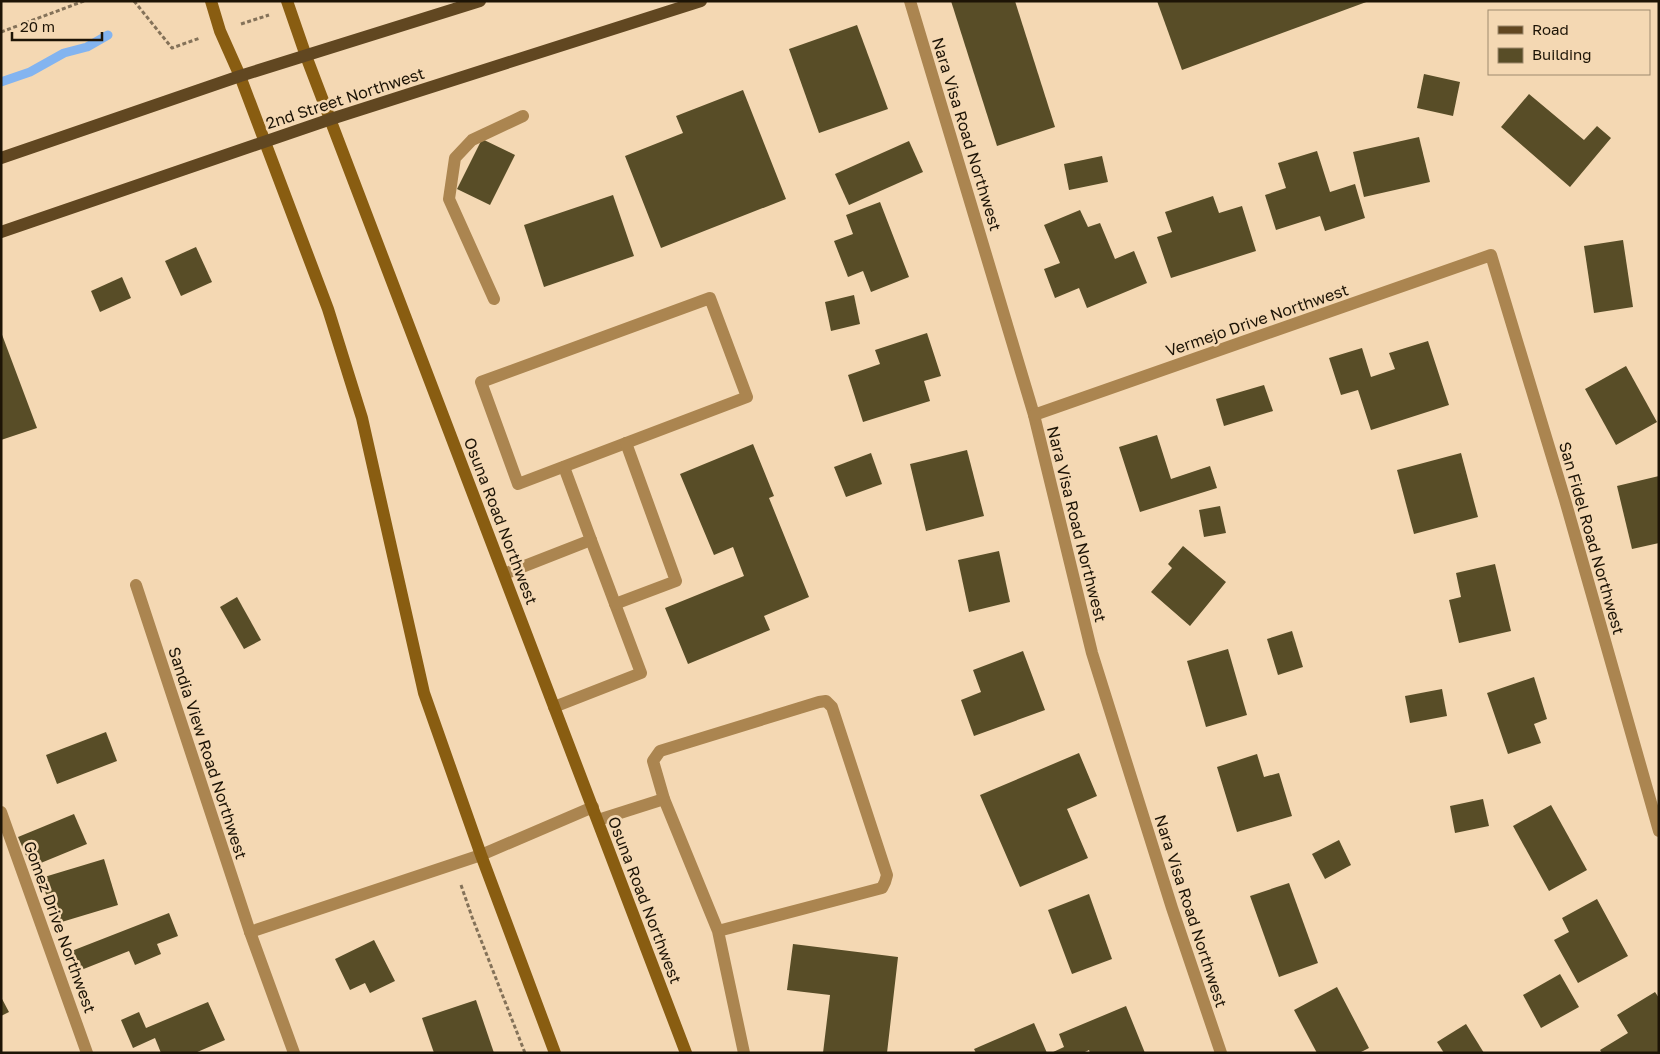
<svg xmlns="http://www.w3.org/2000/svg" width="1660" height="1054" font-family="'Golos Text',sans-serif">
<rect width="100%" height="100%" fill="#f4d8b3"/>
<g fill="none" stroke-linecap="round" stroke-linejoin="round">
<path stroke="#83b4f0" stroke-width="9" d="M 1,82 L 30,72 L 64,53 L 87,47 L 108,35"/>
</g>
<g fill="#584d27">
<path d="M 951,1 L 1015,1 L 1055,127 L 997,146 Z"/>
<path d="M 1157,1 L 1369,1 L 1182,70 Z"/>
<path d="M 857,25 L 888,109 L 819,133 L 789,49 Z"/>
<path d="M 1424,74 L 1460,82 L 1453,116 L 1417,108 Z"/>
<path d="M 743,90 L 786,199 L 661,248 L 625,156 L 683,133 L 676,116 Z"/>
<path d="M 1529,94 L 1584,140 L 1597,126 L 1611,138 L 1570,187 L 1501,127 Z"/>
<path d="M 1419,137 L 1430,182 L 1364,197 L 1353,152 Z"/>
<path d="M 482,139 L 515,155 L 490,205 L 457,189 Z"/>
<path d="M 909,141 L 923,172 L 849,205 L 835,174 Z"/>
<path d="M 1317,151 L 1330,192 L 1355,184 L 1365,218 L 1325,231 L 1320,216 L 1276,230 L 1265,195 L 1286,188 L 1278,163 Z"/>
<path d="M 1102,156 L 1108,182 L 1069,190 L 1064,164 Z"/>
<path d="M 613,195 L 634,256 L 544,287 L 524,225 Z"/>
<path d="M 1213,196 L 1219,213 L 1242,206 L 1256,251 L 1171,278 L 1157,237 L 1172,232 L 1165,212 Z"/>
<path d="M 880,202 L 909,277 L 871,292 L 863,271 L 848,277 L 834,241 L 853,234 L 846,215 Z"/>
<path d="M 1080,210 L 1088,227 L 1100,223 L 1115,259 L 1134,251 L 1147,283 L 1087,308 L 1079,288 L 1055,298 L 1044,269 L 1060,263 L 1044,225 Z"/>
<path d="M 1623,240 L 1633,307 L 1594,313 L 1584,246 Z"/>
<path d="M 196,247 L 212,282 L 181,296 L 165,261 Z"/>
<path d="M 122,277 L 131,298 L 100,312 L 91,291 Z"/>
<path d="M 854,295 L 860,324 L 831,331 L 825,302 Z"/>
<path d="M 1,332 L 37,428 L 1,440 Z"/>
<path d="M 927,333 L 941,376 L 924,381 L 930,401 L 863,422 L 848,375 L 880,364 L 875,350 Z"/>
<path d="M 1428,341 L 1449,405 L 1371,430 L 1358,390 L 1341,395 L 1329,358 L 1362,348 L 1371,377 L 1395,369 L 1389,353 Z"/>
<path d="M 1626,366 L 1657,422 L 1616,445 L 1585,389 Z"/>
<path d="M 1264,385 L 1273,411 L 1224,426 L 1216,399 Z"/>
<path d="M 1157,435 L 1171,479 L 1210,466 L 1217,488 L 1140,512 L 1119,447 Z"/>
<path d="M 753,444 L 774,496 L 769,498 L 809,597 L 764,616 L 770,630 L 688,664 L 665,608 L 744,576 L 733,547 L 714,555 L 680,474 Z"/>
<path d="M 967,450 L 984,516 L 926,531 L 910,464 Z"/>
<path d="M 871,453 L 882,484 L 846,497 L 834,467 Z"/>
<path d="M 1461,453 L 1478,517 L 1414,534 L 1397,470 Z"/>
<path d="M 1659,476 L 1659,543 L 1632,549 L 1617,486 Z"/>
<path d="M 1220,506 L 1226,533 L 1204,537 L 1199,510 Z"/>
<path d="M 1183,546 L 1226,582 L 1190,626 L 1151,592 L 1172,568 L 1168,564 Z"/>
<path d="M 999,551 L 1010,602 L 969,612 L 958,560 Z"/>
<path d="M 1495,564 L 1511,631 L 1459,643 L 1449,600 L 1461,597 L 1456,573 Z"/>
<path d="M 237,597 L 261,640 L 244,649 L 220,607 Z"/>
<path d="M 1292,631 L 1303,667 L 1278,675 L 1267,639 Z"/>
<path d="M 1228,649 L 1247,715 L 1206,727 L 1187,661 Z"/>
<path d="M 1023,651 L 1045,710 L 974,736 L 961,700 L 981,692 L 973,670 Z"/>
<path d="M 1534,677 L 1547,719 L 1534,724 L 1541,743 L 1508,754 L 1487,693 Z"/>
<path d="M 1442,689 L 1447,716 L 1410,723 L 1405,696 Z"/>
<path d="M 106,732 L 117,761 L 57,784 L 46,755 Z"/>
<path d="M 1079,753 L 1097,796 L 1067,809 L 1088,858 L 1020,887 L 980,795 Z"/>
<path d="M 1257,754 L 1264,777 L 1279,773 L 1292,816 L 1237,832 L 1217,767 Z"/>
<path d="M 1483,799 L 1489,826 L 1455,833 L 1450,806 Z"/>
<path d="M 1551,805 L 1587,870 L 1549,891 L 1513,826 Z"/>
<path d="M 74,814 L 87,844 L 31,867 L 18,837 Z"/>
<path d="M 1339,840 L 1351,865 L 1325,879 L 1312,854 Z"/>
<path d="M 104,859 L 118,905 L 55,924 L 41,878 Z"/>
<path d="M 1289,883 L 1318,963 L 1279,977 L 1250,896 Z"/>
<path d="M 1089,894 L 1112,959 L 1072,974 L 1048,910 Z"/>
<path d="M 1597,899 L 1628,956 L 1578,983 L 1554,940 L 1569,932 L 1562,918 Z"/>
<path d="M 169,913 L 178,936 L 157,944 L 161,954 L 135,965 L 129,951 L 76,972 L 69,952 Z"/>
<path d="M 374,940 L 395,981 L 370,993 L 365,983 L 350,990 L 335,959 Z"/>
<path d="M 793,944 L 898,957 L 887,1053 L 823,1053 L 830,995 L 787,990 Z"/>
<path d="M 1560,974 L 1579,1007 L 1541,1028 L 1523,995 Z"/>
<path d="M 1337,987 L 1369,1048 L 1359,1053 L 1317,1053 L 1294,1010 Z"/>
<path d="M 1655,992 L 1659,998 L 1659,1053 L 1602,1053 L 1600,1050 L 1628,1033 L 1617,1015 Z"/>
<path d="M 1,997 L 9,1012 L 1,1016 Z"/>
<path d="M 476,1000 L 494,1053 L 434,1053 L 422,1018 Z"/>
<path d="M 208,1002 L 225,1040 L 195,1053 L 161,1053 L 155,1038 L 133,1048 L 121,1020 L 139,1012 L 146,1028 Z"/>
<path d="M 1126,1006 L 1145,1053 L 1090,1053 L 1089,1050 L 1083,1053 L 1051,1053 L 1064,1047 L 1059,1034 Z"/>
<path d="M 1034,1023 L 1047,1053 L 976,1053 L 974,1049 Z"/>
<path d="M 1466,1024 L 1484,1053 L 1444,1053 L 1437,1042 Z"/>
</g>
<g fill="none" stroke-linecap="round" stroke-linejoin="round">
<g stroke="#847259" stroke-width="3" stroke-dasharray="4 2.5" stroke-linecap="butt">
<path d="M 134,1 L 172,48 L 200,38"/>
<path d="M 241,24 L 269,15"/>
<path d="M 1,32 L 84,1"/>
<path d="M 461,885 L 472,917 L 525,1053"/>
</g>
<g stroke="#ab8550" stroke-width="12">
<path d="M 710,298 L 747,397 L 518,484 L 481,382 Z"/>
<path d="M 494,299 L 449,199 L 455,158 L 472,140 L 523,116"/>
<path d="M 564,467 L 591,540"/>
<path d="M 504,574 L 591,540 L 641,673 L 554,707"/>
<path d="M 615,604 L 676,581 L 626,443"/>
<path d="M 598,820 L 664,799"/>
<path d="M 718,931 L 882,888 L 885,882 L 887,875 L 832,707 L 826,701 L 819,702 L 660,751 L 653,761 L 664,799 L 718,931 L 744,1053"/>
</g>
<g stroke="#ab8550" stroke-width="12">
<path d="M 910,1 L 1034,415 L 1092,653 L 1172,908 L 1221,1053"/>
<path d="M 1034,415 L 1491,255 L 1565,500 L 1659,831"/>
<path d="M 136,585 L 250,932 L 294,1053"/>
<path d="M 1,812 L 87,1053"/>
<path d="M 250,932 L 481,855 L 593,807"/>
</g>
<g stroke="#895d11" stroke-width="12">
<path d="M 211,1 L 220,31 L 240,76 L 328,309 L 362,418 L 424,693 L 481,855 L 555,1053"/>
<path d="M 287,1 L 306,56 L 686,1053"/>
</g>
<g stroke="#614721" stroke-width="12">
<path d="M 1,158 L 240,76 L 480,1"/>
<path d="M 1,232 L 331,119 L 701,1"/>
</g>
</g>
<g text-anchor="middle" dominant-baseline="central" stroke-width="5" stroke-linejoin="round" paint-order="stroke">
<g font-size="16" fill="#1d1406" stroke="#f4d8b3">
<text transform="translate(345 98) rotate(-18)">2nd Street Northwest</text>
<text transform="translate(967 134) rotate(73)">Nara Visa Road Northwest</text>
<text transform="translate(1257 320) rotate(-19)">Vermejo Drive Northwest</text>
<text transform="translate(501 521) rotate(69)">Osuna Road Northwest</text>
<text transform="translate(1077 524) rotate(76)">Nara Visa Road Northwest</text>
<text transform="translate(1592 538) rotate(74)">San Fidel Road Northwest</text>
<text transform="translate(208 753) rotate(72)">Sandia View Road Northwest</text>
<text transform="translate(645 900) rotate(69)">Osuna Road Northwest</text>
<text transform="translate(1191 911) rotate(72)">Nara Visa Road Northwest</text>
<text transform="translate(60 927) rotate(70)">Gomez Drive Northwest</text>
</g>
</g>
<rect width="1660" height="1054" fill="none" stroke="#1d1406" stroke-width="5"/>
<rect x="1488" y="10" width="162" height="65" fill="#f4d8b3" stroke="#9e8a6e"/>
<rect x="1498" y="26" width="25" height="8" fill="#614721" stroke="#9e8a6e"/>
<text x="1532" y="35" font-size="15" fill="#1d1406">Road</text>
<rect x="1498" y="48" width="25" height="15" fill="#584d27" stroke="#9e8a6e"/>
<text x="1532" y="60" font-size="15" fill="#1d1406">Building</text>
<path d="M12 32v8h90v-8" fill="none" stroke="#1d1406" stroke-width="2.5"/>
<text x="20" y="32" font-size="15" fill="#1d1406" stroke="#f4d8b3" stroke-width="4" paint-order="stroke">20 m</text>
</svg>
